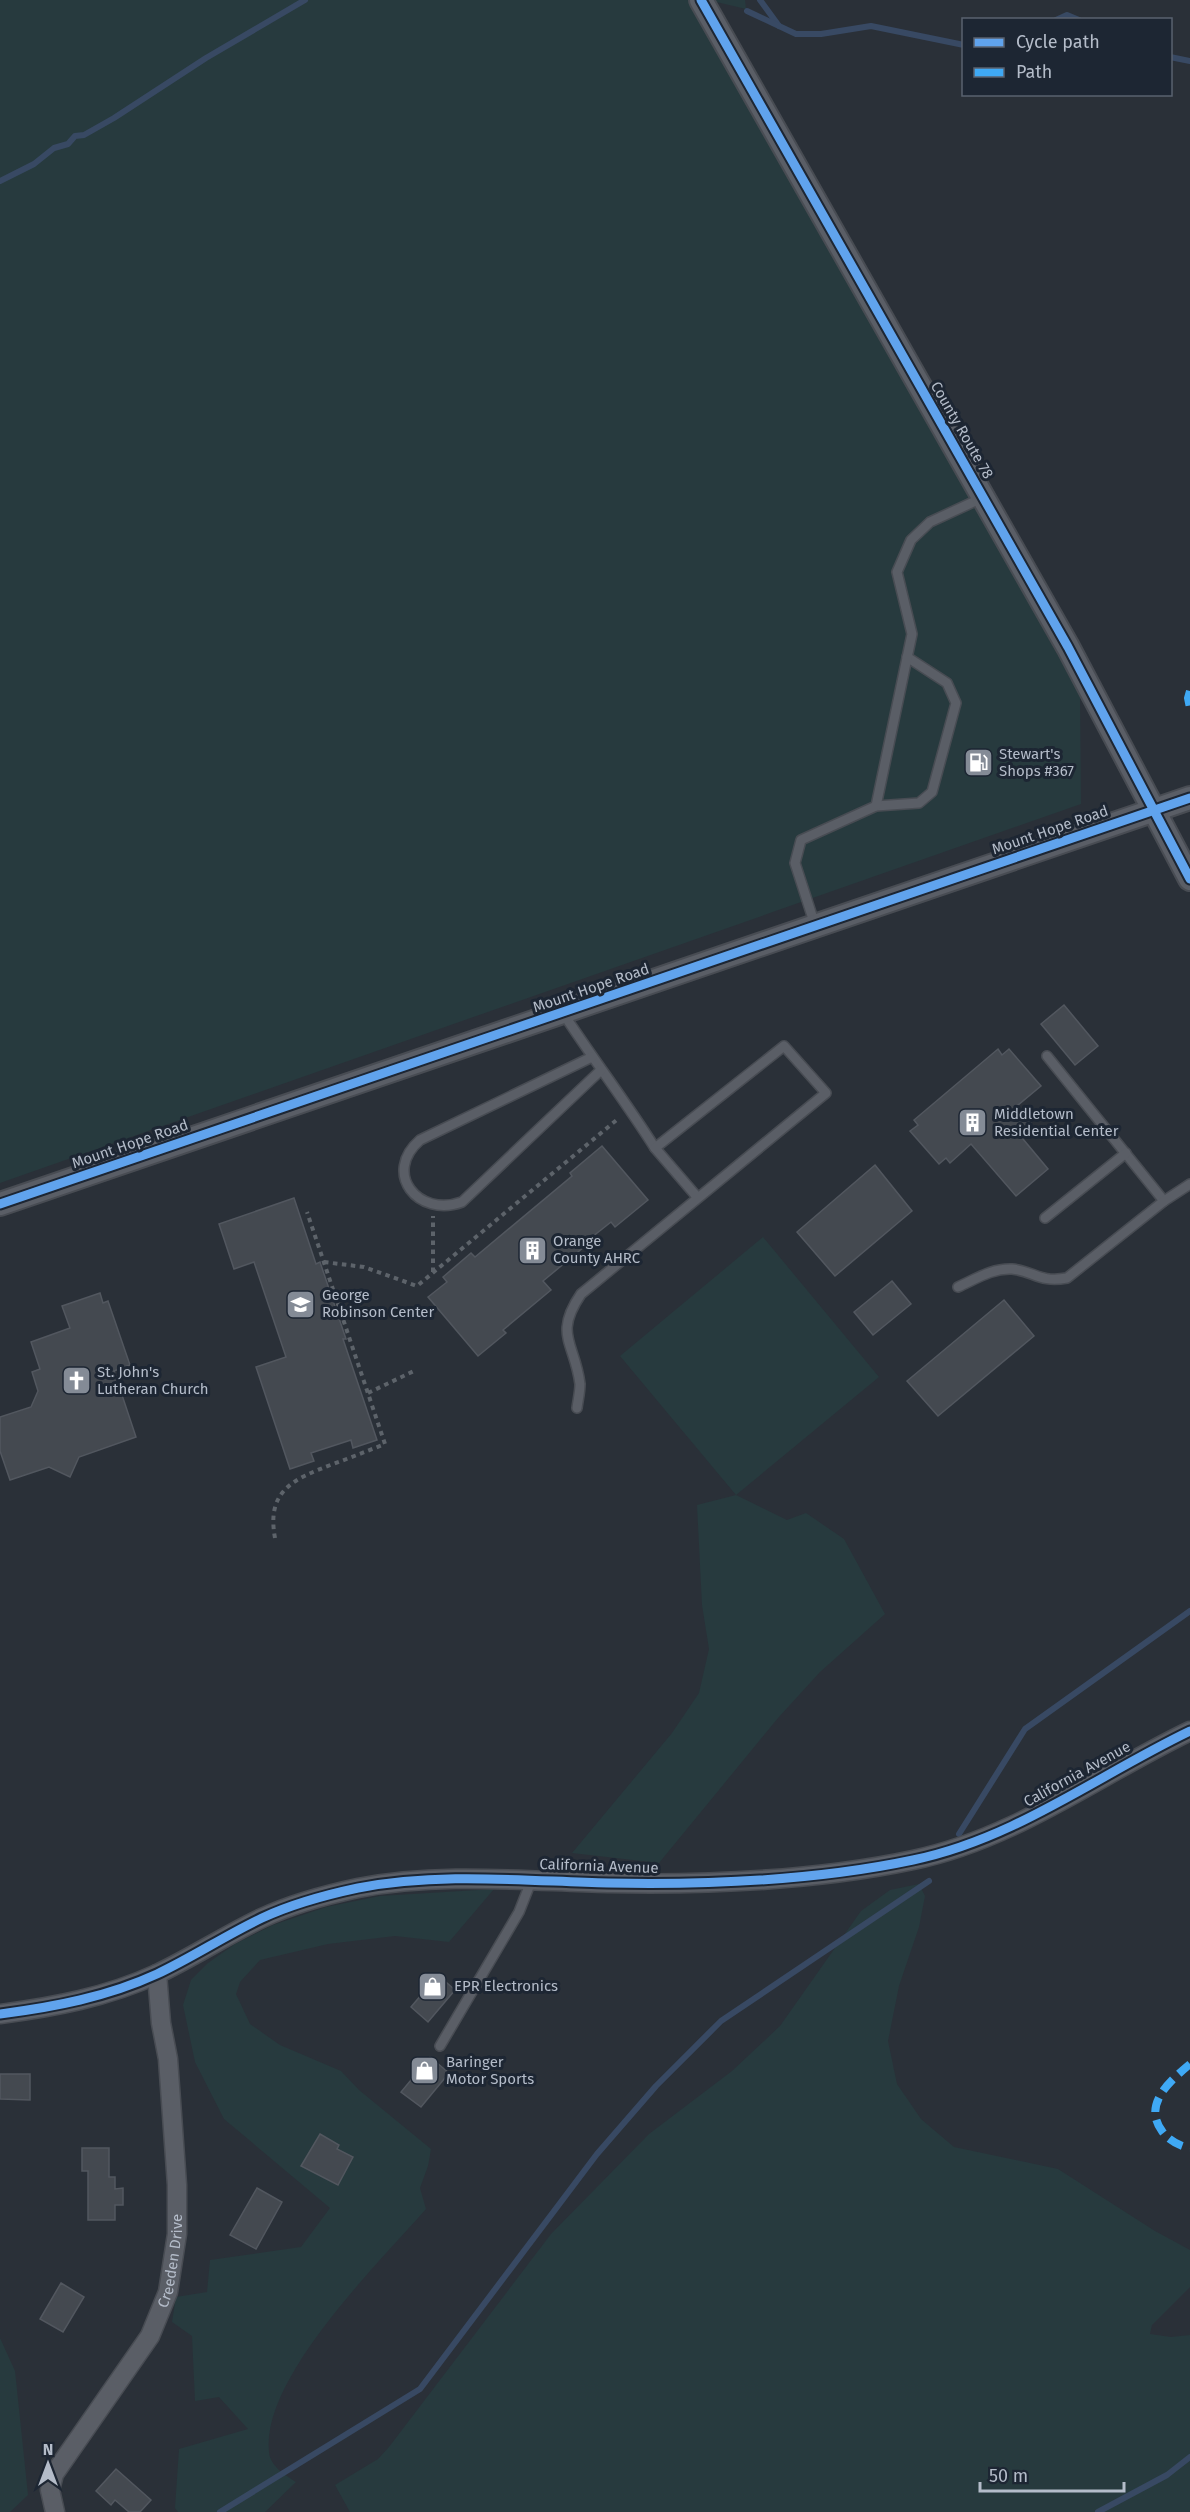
<svg xmlns="http://www.w3.org/2000/svg" width="1190" height="2512" font-family="'Fira Sans',sans-serif">
<rect width="100%" height="100%" fill="#2a3038"/>
<g fill="#273a3e">
<path d="M 0,0 L 701,0 L 1080,696 L 1081,804 L 0,1183 Z"/>
<path d="M 708,0 L 745,0 L 746,9 Z"/>
<path d="M 763,1237 L 879,1377 L 736,1495 L 787,1520 L 806,1513 L 844,1539 L 885,1614 L 820,1672 L 778,1718 L 659,1863 L 572,1853 L 672,1733 L 699,1693 L 709,1649 L 702,1605 L 697,1505 L 736,1495 L 620,1356 Z"/>
<path d="M 919,1884 L 925,1896 L 919,1927 L 899,1986 L 888,2041 L 897,2084 L 921,2119 L 954,2147 L 1058,2169 L 1155,2231 L 1190,2250 L 1190,2287 L 1152,2325 L 1150,2334 L 1171,2337 L 1190,2335 L 1190,2512 L 350,2512 L 335,2485 L 378,2459 L 389,2447 L 551,2234 L 649,2134 L 732,2071 L 780,2026 L 861,1911 L 890,1890 Z"/>
<path d="M 494,1889 L 449,1942 L 395,1936 L 328,1944 L 260,1960 L 240,1982 L 236,1994 L 250,2024 L 280,2045 L 341,2071 L 359,2090 L 431,2149 L 428,2166 L 420,2188 L 426,2209 C 379,2263 261,2378 269,2452 C 270,2466 285,2475 296,2482 L 265,2512 L 178,2512 L 175,2508 L 179,2449 L 248,2429 L 219,2397 L 195,2401 L 192,2336 L 172,2322 L 176,2297 L 207,2292 L 210,2260 L 301,2247 L 330,2208 L 224,2119 L 195,2062 L 183,2005 L 191,1980 L 208,1963 L 235,1944 L 273,1925 L 326,1907 L 380,1896 Z"/>
<path d="M 0,2338 L 15,2371 L 28,2495 L 10,2512 L 0,2512 Z"/>
</g>
<g fill="none" stroke-linecap="round" stroke-linejoin="round">
<g stroke="#384963" stroke-width="6">
<path d="M 760,0 L 779,26"/>
<path d="M 747,11 L 796,34 L 821,34 L 871,26 L 964,45"/>
<path d="M 1056,20 L 1067,15 L 1079,20"/>
<path d="M 1170,57 L 1190,61"/>
<path d="M 0,181 L 34,164 L 54,148 L 68,144 L 75,136 L 84,135 L 114,118 L 206,58 L 305,0"/>
<path d="M 959,1834 L 1025,1729 L 1190,1611"/>
<path d="M 220,2512 L 420,2389 L 597,2154 L 656,2086 L 721,2021 L 929,1881"/>
<path d="M 1098,2512 L 1167,2475 L 1190,2457"/>
</g>
</g>
<g fill="#444950" stroke="#52575f" stroke-width="1.5">
<path d="M 1064,1005 L 1098,1046 L 1075,1065 L 1041,1024 Z"/>
<path d="M 998,1049 L 1002,1055 L 1009,1049 L 1041,1086 L 1017,1106 L 1031,1122 L 1018,1133 L 1048,1169 L 1016,1196 L 971,1144 L 950,1163 L 946,1158 L 939,1164 L 910,1131 L 918,1125 L 914,1120 Z"/>
<path d="M 602,1146 L 648,1200 L 615,1227 L 611,1222 L 582,1245 L 584,1247 L 543,1281 L 551,1290 L 503,1330 L 506,1333 L 478,1356 L 428,1297 L 447,1282 L 443,1277 L 471,1253 L 475,1257 L 572,1176 L 570,1173 Z"/>
<path d="M 875,1165 L 912,1211 L 835,1276 L 797,1232 Z"/>
<path d="M 294,1198 L 316,1264 L 320,1262 L 346,1339 L 343,1339 L 377,1440 L 353,1448 L 351,1440 L 311,1453 L 314,1461 L 290,1469 L 256,1367 L 286,1357 L 254,1262 L 234,1269 L 219,1224 Z"/>
<path d="M 892,1281 L 911,1304 L 873,1335 L 854,1312 Z"/>
<path d="M 100,1293 L 103,1303 L 108,1301 L 130,1365 L 114,1371 L 136,1437 L 79,1457 L 70,1477 L 49,1467 L 10,1480 L 0,1451 L 0,1417 L 31,1407 L 38,1391 L 32,1372 L 40,1369 L 31,1342 L 70,1328 L 62,1306 Z"/>
<path d="M 1004,1300 L 1034,1336 L 938,1416 L 907,1381 Z"/>
<path d="M 438,1975 L 455,1990 L 428,2022 L 411,2007 Z"/>
<path d="M 430,2057 L 449,2073 L 421,2107 L 401,2092 Z"/>
<path d="M 0,2074 L 30,2074 L 30,2100 L 0,2099 Z"/>
<path d="M 320,2134 L 339,2145 L 337,2149 L 353,2157 L 338,2185 L 301,2166 Z"/>
<path d="M 82,2148 L 109,2148 L 109,2177 L 115,2177 L 115,2189 L 123,2188 L 123,2205 L 115,2205 L 115,2220 L 88,2220 L 88,2171 L 82,2171 Z"/>
<path d="M 257,2188 L 282,2202 L 256,2249 L 230,2235 Z"/>
<path d="M 61,2283 L 84,2297 L 63,2332 L 40,2319 Z"/>
<path d="M 116,2469 L 151,2500 L 140,2512 L 129,2512 L 115,2500 L 111,2505 L 96,2491 Z"/>
</g>
<g fill="none" stroke-linecap="round" stroke-linejoin="round">
<defs>
<g id="service">
<path d="M 876,806 L 919,803 L 932,792 L 956,703 L 947,683 L 907,657"/>
<path d="M 815,925 L 795,863 L 801,840 L 876,806 L 912,634 L 897,572 L 911,540 L 930,522 L 982,498"/>
<path d="M 563,1013 C 593,1059 626,1102 655,1148"/>
<path d="M 1047,1056 L 1164,1201"/>
<path d="M 592,1057 L 420,1140 C 382,1173 418,1218 462,1202 L 601,1070"/>
<path d="M 1045,1218 L 1126,1153"/>
<path d="M 958,1287 C 976,1279 992,1268 1012,1269 C 1034,1271 1039,1283 1067,1278 L 1164,1201 L 1190,1184"/>
<path d="M 577,1408 C 578,1400 580,1392 580,1384 C 575,1343 553,1335 581,1294 L 826,1093 L 784,1046 L 655,1148 L 698,1198"/>
<path d="M 440,2046 L 519,1912 L 532,1879"/>
</g>
<g id="minor">
<path d="M 0,2014 C 54,2007 107,1997 157,1974 C 193,1957 226,1935 262,1918 C 292,1904 325,1895 358,1888 C 440,1872 525,1881 608,1883 C 709,1885 814,1881 913,1860 C 1015,1839 1098,1775 1190,1731"/>
<path id="s1" d="M 55,2512 L 50,2490 L 54,2474 L 150,2336 L 168,2292 L 177,2234 L 177,2185 L 168,2059 L 161,2023 L 157,1974"/>
</g>
<g id="tertiary">
<path d="M 701,0 L 1068,647 L 1190,879"/>
<path d="M 0,1204 L 1190,798"/>
</g>
</defs>
<use href="#service" stroke="#484c53" stroke-width="12"/>
<use href="#minor" stroke="#484c53" stroke-width="21"/>
<use href="#tertiary" stroke="#484c53" stroke-width="26"/>
<g stroke="#5d636a" stroke-width="4" stroke-dasharray="4.5 4.5" stroke-linecap="butt">
<path d="M 324,1262 L 364,1267 L 417,1286 L 619,1118"/>
<path d="M 433,1272 L 433,1216"/>
<path d="M 368,1393 L 416,1370"/>
<path d="M 275,1538 C 266,1490 294,1479 333,1464 C 350,1458 367,1451 385,1444 L 307,1212"/>
</g>
<use href="#service" stroke="#5a5e66" stroke-width="9"/>
<use href="#minor" stroke="#5a5e66" stroke-width="18"/>
<use href="#tertiary" stroke="#5a5e66" stroke-width="22"/>
<g stroke="#3fa9f5" stroke-width="8" stroke-dasharray="15 8" stroke-linecap="butt">
<path d="M 1190,691 L 1188,698 L 1190,708"/>
<path d="M 1190,2064 C 1171,2080 1142,2104 1162,2131 C 1168,2140 1179,2146 1190,2148"/>
</g>
<defs>
<g id="cycleway">
<path d="M 701,0 L 1068,647 L 1190,879"/>
<path d="M 0,1204 L 1190,798"/>
<path d="M 0,2014 C 54,2007 107,1997 157,1974 C 193,1957 226,1935 262,1918 C 292,1904 325,1895 358,1888 C 440,1872 525,1881 608,1883 C 709,1885 814,1881 913,1860 C 1015,1839 1098,1775 1190,1731"/>
</g>
</defs>
<use href="#cycleway" stroke="#1d2633" stroke-width="13"/>
<use href="#cycleway" stroke="#60a3ed" stroke-width="9"/>
</g>
<defs>
<symbol id="fuel-square" viewBox="-11 -11 22 22"><rect x="-9" y="-9" width="18" height="18" rx="4" fill="#848b96" stroke="#1d2633"/><path d="M-5.5-6h7V0h2V4h1.3V-2.5L3-4.5l.8-.8L6-3V5H2.5V1h-1V6h-7ZM-4.2-4.7v3.2H.2V-4.7Z" fill="#fff"/></symbol>
<symbol id="building-square" viewBox="-11 -11 22 22"><rect x="-9" y="-9" width="18" height="18" rx="4" fill="#848b96" stroke="#1d2633"/><path d="M-4-6H4V6H1V3H-1V6H-4ZM-2.5-4.3h1.7v1.8h-1.7ZM.8-4.3h1.7v1.8H.8ZM-2.5-1h1.7V.8h-1.7ZM.8-1h1.7V.8H.8Z" fill="#fff"/></symbol>
<symbol id="school-square" viewBox="-11 -11 22 22"><rect x="-9" y="-9" width="18" height="18" rx="4" fill="#848b96" stroke="#1d2633"/><path d="M0-5L7-2L0 1L-7-2ZM-4 1L0 2.5L4 1V4Q0 6-4 4Z" fill="#fff"/></symbol>
<symbol id="church-square" viewBox="-11 -11 22 22"><rect x="-9" y="-9" width="18" height="18" rx="4" fill="#848b96" stroke="#1d2633"/><path d="M-1.2-6h2.4v3.5h3.3v2.4h-3.3V6h-2.4V-.1h-3.3v-2.4h3.3Z" fill="#fff"/></symbol>
<symbol id="shop-square" viewBox="-11 -11 22 22"><rect x="-9" y="-9" width="18" height="18" rx="4" fill="#848b96" stroke="#1d2633"/><path d="M-5-2.5h2.3a2.7 3.5 0 0 1 5.4 0H5L5.5 6h-11ZM-1.5-2.5h3a1.5 2.3 0 0 0-3 0Z" fill="#fff"/></symbol>
</defs>
<g fill-rule="evenodd">
<use href="#fuel-square" x="962" y="746" width="33" height="33"/>
<use href="#building-square" x="956" y="1106" width="33" height="33"/>
<use href="#building-square" x="516" y="1234" width="33" height="33"/>
<use href="#school-square" x="284" y="1288" width="33" height="33"/>
<use href="#church-square" x="60" y="1364" width="33" height="33"/>
<use href="#shop-square" x="416" y="1970" width="33" height="33"/>
<use href="#shop-square" x="408" y="2054" width="33" height="33"/>
</g>
<g text-anchor="middle" dominant-baseline="central" stroke-width="6" stroke-linejoin="round" paint-order="stroke">
<g font-size="15" fill="#b4bcc9" stroke="#1d2633">
<text transform="translate(962 430) rotate(60)">County Route 78</text>
<text transform="translate(1050 830) rotate(-19)">Mount Hope Road</text>
<text transform="translate(591 988) rotate(-19)">Mount Hope Road</text>
<text transform="translate(130 1144) rotate(-19)">Mount Hope Road</text>
<text transform="translate(1077 1774) rotate(-29)">California Avenue</text>
<text transform="translate(599 1866) rotate(2)">California Avenue</text>
<text stroke="none"><textPath href="#s1" startOffset="286">Creeden Drive</textPath></text>
</g>
<g font-size="15" fill="#b4bcc9" stroke="#1d2633" text-anchor="start">
<text x="999" y="754">Stewart's<tspan x="999" dy="17">Shops #367</tspan></text>
<text x="994" y="1114">Middletown<tspan x="994" dy="17">Residential Center</tspan></text>
<text x="553" y="1241">Orange<tspan x="553" dy="17">County AHRC</tspan></text>
<text x="322" y="1295">George<tspan x="322" dy="17">Robinson Center</tspan></text>
<text x="97" y="1372">St. John's<tspan x="97" dy="17">Lutheran Church</tspan></text>
<text x="454" y="1986">EPR Electronics</text>
<text x="446" y="2062">Baringer<tspan x="446" dy="17">Motor Sports</tspan></text>
</g>
</g>
<rect x="962" y="18" width="210" height="78" fill="#1d2633" stroke="#59626f" stroke-width="1.5"/>
<rect x="974" y="38" width="30" height="9" fill="#60a3ed" stroke="#59626f" stroke-width="1.5"/>
<text x="1016" y="48" font-size="18" fill="#b4bcc9">Cycle path</text>
<rect x="974" y="68" width="30" height="9" fill="#3fa9f5" stroke="#59626f" stroke-width="1.5"/>
<text x="1016" y="78" font-size="18" fill="#b4bcc9">Path</text>
<g transform="translate(48 2464)" stroke="#1d2633" stroke-width="4.5" paint-order="stroke">
<path d="M0-4.5L10 22L0 15L-10 22Z" fill="#b4bcc9"/>
<text y="-9" font-size="16" font-weight="bold" text-anchor="middle" fill="#b4bcc9">N</text>
</g>
<path d="M980 2482v9h144v-9" fill="none" stroke="#b4bcc9" stroke-width="3"/>
<text x="989" y="2482" font-size="18" fill="#b4bcc9" stroke="#1d2633" stroke-width="4.5" paint-order="stroke">50 m</text>
</svg>
